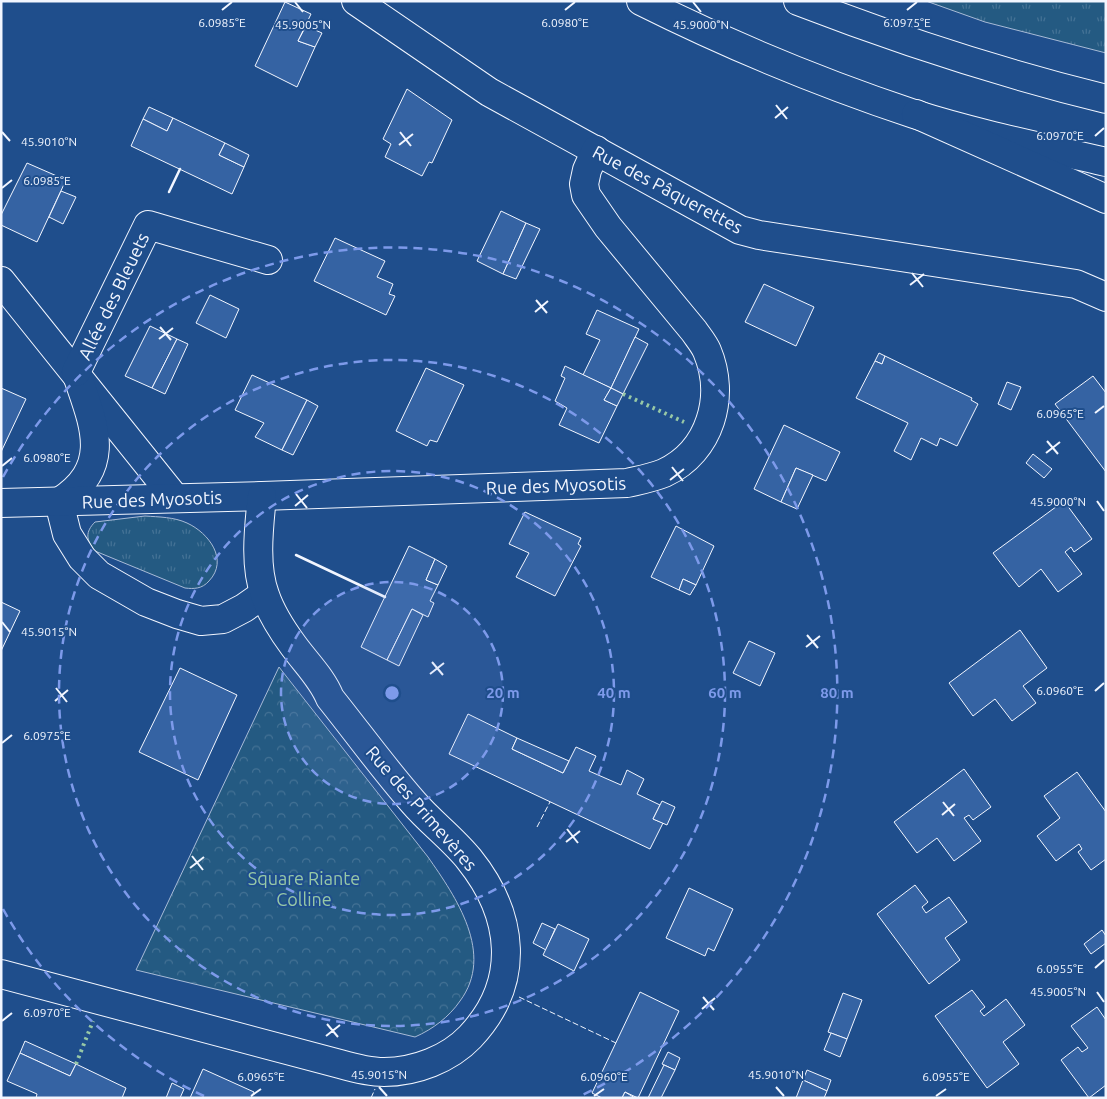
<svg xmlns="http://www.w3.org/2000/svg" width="1107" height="1099" font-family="Ubuntu,sans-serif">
<defs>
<pattern id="grass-tufts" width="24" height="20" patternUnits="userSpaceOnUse" patternTransform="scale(1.25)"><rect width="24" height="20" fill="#245a82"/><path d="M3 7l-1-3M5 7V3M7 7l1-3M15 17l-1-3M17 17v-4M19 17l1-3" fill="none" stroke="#447295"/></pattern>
<pattern id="forest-crowns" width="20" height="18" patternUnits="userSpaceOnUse" patternTransform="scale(1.25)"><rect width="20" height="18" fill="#245a82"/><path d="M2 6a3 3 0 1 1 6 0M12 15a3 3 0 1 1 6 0" fill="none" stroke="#447295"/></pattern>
</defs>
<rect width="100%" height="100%" fill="#1f4e8c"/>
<g fill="url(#grass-tufts)" stroke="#a8bbd7">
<path d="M 926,1 L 1106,1 L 1106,53 L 985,22 Z"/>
<path d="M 145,516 C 159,517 174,517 187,523 C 209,533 229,560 209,581 C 202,589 194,589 185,588 L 95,551 C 86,540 85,532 95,522 Z"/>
</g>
<path fill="url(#forest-crowns)" stroke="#a8bbd7" d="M 279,667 L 428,857 C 456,897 495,954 460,1001 C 449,1017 433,1029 415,1037 L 136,970 Z"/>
<g fill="#3563a3" stroke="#f2f6ff">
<path d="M 285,2 L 311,14 L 298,41 L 315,47 L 297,87 L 255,66 Z"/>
<path d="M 306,26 L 322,33 L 315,47 L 298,41 Z"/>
<path d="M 407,89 L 452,120 L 432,163 L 429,162 L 422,176 L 385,157 L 391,144 L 383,139 Z"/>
<path d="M 149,107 L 173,118 L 167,131 L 143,119 Z"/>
<path d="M 173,118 L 225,143 L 219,155 L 244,167 L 232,194 L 131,146 L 143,119 L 167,131 Z"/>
<path d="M 225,143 L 249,155 L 244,167 L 219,155 Z"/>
<path d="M 27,163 L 66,180 L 37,242 L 1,225 L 1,215 Z"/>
<path d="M 61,191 L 76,197 L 63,224 L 49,217 Z"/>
<path d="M 501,211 L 526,223 L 503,274 L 477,261 Z"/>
<path d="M 526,223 L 540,229 L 516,279 L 503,274 Z"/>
<path d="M 335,238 L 385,261 L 377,277 L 393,284 L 389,294 L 395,296 L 386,315 L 314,281 Z"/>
<path d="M 764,284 L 814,307 L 796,346 L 745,322 Z"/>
<path d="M 210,295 L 239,309 L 226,338 L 196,323 Z"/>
<path d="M 597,310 L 639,329 L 611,388 L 583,375 L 600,340 L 586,334 Z"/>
<path d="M 150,326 L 177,339 L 152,388 L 125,376 Z"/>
<path d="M 635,337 L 648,344 L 623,394 L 611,388 Z"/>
<path d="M 177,339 L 188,344 L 165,394 L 152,388 Z"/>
<path d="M 879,353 L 885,356 L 882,364 L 875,361 Z"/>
<path d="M 885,356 L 972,398 L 971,400 L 978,404 L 957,446 L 940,438 L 937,446 L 921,438 L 911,460 L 894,451 L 908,423 L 856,398 L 875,361 L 882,364 Z"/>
<path d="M 565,366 L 611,388 L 604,400 L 617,406 L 599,443 L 559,425 L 567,408 L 555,401 L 565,378 L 561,376 Z"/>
<path d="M 426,368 L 464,385 L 437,442 L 430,440 L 427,446 L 396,431 Z"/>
<path d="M 252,375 L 307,400 L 282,450 L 255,437 L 264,423 L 235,410 Z"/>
<path d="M 1093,376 L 1106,393 L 1106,472 L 1055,404 Z"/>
<path d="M 1007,382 L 1021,387 L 1011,410 L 998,404 Z"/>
<path d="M 1,388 L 26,399 L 1,452 Z"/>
<path d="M 611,388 L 623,394 L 617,406 L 604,400 Z"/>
<path d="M 307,400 L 318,406 L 293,455 L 282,450 Z"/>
<path d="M 784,425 L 840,452 L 826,481 L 796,468 L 781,502 L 754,489 Z"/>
<path d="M 1033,454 L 1052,469 L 1044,478 L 1026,463 Z"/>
<path d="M 796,468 L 813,475 L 797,509 L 781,502 Z"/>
<path d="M 1064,501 L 1092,539 L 1074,552 L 1071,547 L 1065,552 L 1082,574 L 1058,592 L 1041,569 L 1019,587 L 993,553 Z"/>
<path d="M 525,512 L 581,538 L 578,544 L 581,546 L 555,596 L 516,577 L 529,553 L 509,544 Z"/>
<path d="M 676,526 L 714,546 L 696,585 L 683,579 L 679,590 L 651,577 Z"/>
<path d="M 409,546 L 435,559 L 426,580 L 438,585 L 430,601 L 434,603 L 428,617 L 412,609 L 387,660 L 361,647 Z"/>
<path d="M 435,559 L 447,566 L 438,585 L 426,580 Z"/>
<path d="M 683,579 L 696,585 L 690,595 L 679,590 Z"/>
<path d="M 1,602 L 20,611 L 1,651 Z"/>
<path d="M 412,609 L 423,615 L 399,666 L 387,660 Z"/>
<path d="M 1020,630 L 1047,668 L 1023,686 L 1036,703 L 1012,721 L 995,699 L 973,716 L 949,683 Z"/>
<path d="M 749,641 L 775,653 L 760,686 L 733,673 Z"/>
<path d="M 180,668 L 237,695 L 198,780 L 139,752 Z"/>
<path d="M 468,714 L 517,738 L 512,749 L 563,773 L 576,747 L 596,756 L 589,771 L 621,785 L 627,770 L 644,779 L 637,794 L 660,805 L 653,819 L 663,823 L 650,849 L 449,754 Z"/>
<path d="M 517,738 L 569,761 L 563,773 L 512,749 Z"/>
<path d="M 964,769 L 991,807 L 973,820 L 969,815 L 964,818 L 981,841 L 954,861 L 937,838 L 917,853 L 894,822 Z"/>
<path d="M 1077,772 L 1106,812 L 1106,859 L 1091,870 L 1078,852 L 1082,849 L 1079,844 L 1056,861 L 1037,836 L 1060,818 L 1044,796 Z"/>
<path d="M 662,801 L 675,807 L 667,825 L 653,819 Z"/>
<path d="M 915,885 L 928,902 L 922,907 L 926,913 L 949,897 L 967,922 L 945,938 L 960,960 L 929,984 L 877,914 Z"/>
<path d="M 689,888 L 733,909 L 714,951 L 708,948 L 705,956 L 666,938 Z"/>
<path d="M 542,923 L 555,929 L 546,950 L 533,943 Z"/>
<path d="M 558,924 L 589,939 L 574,971 L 543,955 Z"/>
<path d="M 1102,930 L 1106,936 L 1106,943 L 1091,954 L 1084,944 Z"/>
<path d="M 972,990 L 985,1007 L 980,1011 L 984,1016 L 1006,999 L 1025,1025 L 1003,1042 L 1019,1064 L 987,1088 L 935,1016 Z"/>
<path d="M 640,992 L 679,1011 L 638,1098 L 625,1092 L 622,1098 L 602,1098 L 592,1093 Z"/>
<path d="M 843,993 L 862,1000 L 847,1039 L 828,1032 Z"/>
<path d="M 1097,1007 L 1106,1020 L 1106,1085 L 1089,1098 L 1061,1060 L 1078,1047 L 1082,1052 L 1088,1048 L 1071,1026 Z"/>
<path d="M 831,1033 L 847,1039 L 840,1057 L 824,1050 Z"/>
<path d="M 25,1041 L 76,1064 L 70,1076 L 20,1053 Z"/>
<path d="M 668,1052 L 680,1058 L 675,1070 L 662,1064 Z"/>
<path d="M 20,1053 L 70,1076 L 76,1064 L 126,1088 L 122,1098 L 36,1098 L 37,1094 L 7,1081 Z"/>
<path d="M 664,1065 L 675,1070 L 661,1098 L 648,1098 Z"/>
<path d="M 203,1069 L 254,1092 L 251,1098 L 190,1098 Z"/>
<path d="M 807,1070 L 831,1080 L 827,1091 L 803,1080 Z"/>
<path d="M 803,1080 L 827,1091 L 824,1098 L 796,1098 Z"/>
<path d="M 172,1083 L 184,1089 L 180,1098 L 166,1098 Z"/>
<path d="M 625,1092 L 635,1098 L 622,1098 Z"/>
</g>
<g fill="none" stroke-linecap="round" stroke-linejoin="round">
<defs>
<g id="minor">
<path d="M 356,1 L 489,92 L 740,230 L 759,235 L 1076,284 L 1106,297"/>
<path d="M 1,281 L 175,498"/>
<path d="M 76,372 C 93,423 115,466 59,502 L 67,534 L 82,558 L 99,575 L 146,602 L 177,614 L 201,621 L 223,619 L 244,608 L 264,594"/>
<path d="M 76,372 L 148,225 L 268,260"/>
<path d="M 1,503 L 262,496 L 627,483 C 640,480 652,478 664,473 C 711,451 726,396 707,351 C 704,344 698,337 694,331 L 608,227 L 586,195 L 584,184 L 587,170 L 596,150"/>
<path d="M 1,974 L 340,1064 C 354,1068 369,1072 384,1072 C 415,1072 449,1059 470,1037 C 522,982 514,915 469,859 C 452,838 430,822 413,802 C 384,769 358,733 330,698 C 322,678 306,663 293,645 C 282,630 271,613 265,595 C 254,565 259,527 262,496"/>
</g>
<g id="trunk">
<path d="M 641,1 C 729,45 821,83 914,114 C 977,134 1042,147 1106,162"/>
<path d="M 798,1 C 899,40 1001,73 1106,99"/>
</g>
<path id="motorway" d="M 916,114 L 1106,199"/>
</defs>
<use href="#minor" stroke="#f2f6ff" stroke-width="30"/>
<use href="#trunk" stroke="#f2f6ff" stroke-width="30"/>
<use href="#motorway" stroke="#f2f6ff" stroke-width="30"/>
<use href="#minor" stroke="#1f4e8c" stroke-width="28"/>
<use href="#trunk" stroke="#1f4e8c" stroke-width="28"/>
<use href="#motorway" stroke="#1f4e8c" stroke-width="28"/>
<g stroke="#97c8a6" stroke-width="4" stroke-dasharray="2.5 4" stroke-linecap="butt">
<path d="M 623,394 L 684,422"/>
<path d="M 76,1064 L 93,1021"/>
</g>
<g stroke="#f2f6ff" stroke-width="1" stroke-dasharray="6 2.5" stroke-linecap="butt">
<path d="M 537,827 L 550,802"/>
<path d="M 519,997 L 616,1043"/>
<path d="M 371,1098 L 375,1089"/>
</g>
<g stroke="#f2f6ff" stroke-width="2.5">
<path d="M 169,192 L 180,169"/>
<path d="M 296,555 L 385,597"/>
</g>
</g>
<path fill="none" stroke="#f2f6ff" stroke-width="2" d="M 295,2 L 303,12M 693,2 L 701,12M 222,10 L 232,2M 565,10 L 575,2M 907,10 L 917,2M 776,105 L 787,119M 775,118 L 788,107M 2,132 L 10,141M 400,132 L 411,146M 1095,136 L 1104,128M 399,145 L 413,134M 2,188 L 12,180M 912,273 L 923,287M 910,285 L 924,274M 536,300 L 547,313M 535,312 L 548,301M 160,327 L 171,340M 159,339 L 173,328M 1095,413 L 1104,406M 1047,441 L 1058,454M 1046,453 L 1060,442M 2,466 L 12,458M 672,467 L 683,481M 670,480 L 684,469M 296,494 L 307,508M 1097,501 L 1104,511M 295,506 L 308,495M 2,622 L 10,632M 807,635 L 818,648M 806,647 L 820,636M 432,662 L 443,675M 430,674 L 444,663M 56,688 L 67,702M 1095,691 L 1104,683M 55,701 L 68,690M 2,743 L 12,735M 943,802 L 954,816M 942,815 L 955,804M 567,829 L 578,843M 566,842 L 580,831M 192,856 L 203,870M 190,868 L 204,857M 1095,968 L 1104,960M 1097,992 L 1104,1002M 703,997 L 714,1010M 702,1009 L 715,998M 2,1021 L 12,1013M 327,1024 L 338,1037M 326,1036 L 340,1025M 379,1087 L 387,1096M 776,1087 L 784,1096M 251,1096 L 261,1089M 594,1096 L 604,1089M 936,1096 L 946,1089"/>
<circle cx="392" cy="693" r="111" fill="#7d9aea" fill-opacity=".12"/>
<g fill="none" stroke="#7d9aea" stroke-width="2.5" stroke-dasharray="9 6">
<circle cx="392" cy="693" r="111"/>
<circle cx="392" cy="693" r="222"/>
<circle cx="392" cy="693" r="333"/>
<path d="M204 1096A445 445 0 0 1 3 909M3 477A445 445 0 1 1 580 1096"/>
</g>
<g text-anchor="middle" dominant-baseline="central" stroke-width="4" stroke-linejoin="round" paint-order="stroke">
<g font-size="18" fill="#f2f6ff" stroke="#1f4e8c">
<text transform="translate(668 189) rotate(28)">Rue des Pâquerettes</text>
<text transform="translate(113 296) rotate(-64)">Allée des Bleuets</text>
<text transform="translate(556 485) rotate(-2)">Rue des Myosotis</text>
<text transform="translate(152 499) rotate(-2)">Rue des Myosotis</text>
<text transform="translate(422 808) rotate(49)">Rue des Primevères</text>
</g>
<g font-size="18" fill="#97c8a6" stroke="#1f4e8c">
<text x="304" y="878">Square Riante<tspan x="304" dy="21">Colline</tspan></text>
</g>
</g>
<g font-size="12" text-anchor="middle" fill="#f2f6ff" stroke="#1f4e8c" stroke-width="4" stroke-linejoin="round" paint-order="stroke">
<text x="222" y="27">6.0985°E</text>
<text x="565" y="27">6.0980°E</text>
<text x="907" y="27">6.0975°E</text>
<text x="303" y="29">45.9005°N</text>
<text x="701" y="29">45.9000°N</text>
<text x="1060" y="140">6.0970°E</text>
<text x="49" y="146">45.9010°N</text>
<text x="47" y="185">6.0985°E</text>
<text x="1060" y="418">6.0965°E</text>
<text x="47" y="462">6.0980°E</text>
<text x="1058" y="506">45.9000°N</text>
<text x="49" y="636">45.9015°N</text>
<text x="1060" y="695">6.0960°E</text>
<text x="47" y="740">6.0975°E</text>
<text x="1060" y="973">6.0955°E</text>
<text x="1058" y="996">45.9005°N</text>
<text x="47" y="1017">6.0970°E</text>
<text x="379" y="1079">45.9015°N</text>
<text x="776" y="1079">45.9010°N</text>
<text x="261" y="1081">6.0965°E</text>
<text x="604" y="1081">6.0960°E</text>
<text x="946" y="1081">6.0955°E</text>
</g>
<circle cx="392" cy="693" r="8" fill="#7d9aea" stroke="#1f4e8c" stroke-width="2.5"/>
<g font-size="15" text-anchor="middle" font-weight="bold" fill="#7d9aea" stroke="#1f4e8c" stroke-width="4" stroke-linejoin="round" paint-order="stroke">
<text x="503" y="698">20 m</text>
<text x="614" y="698">40 m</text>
<text x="725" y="698">60 m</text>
<text x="837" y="698">80 m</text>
</g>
<rect width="1107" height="1099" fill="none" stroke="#f2f6ff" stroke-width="5"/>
</svg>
